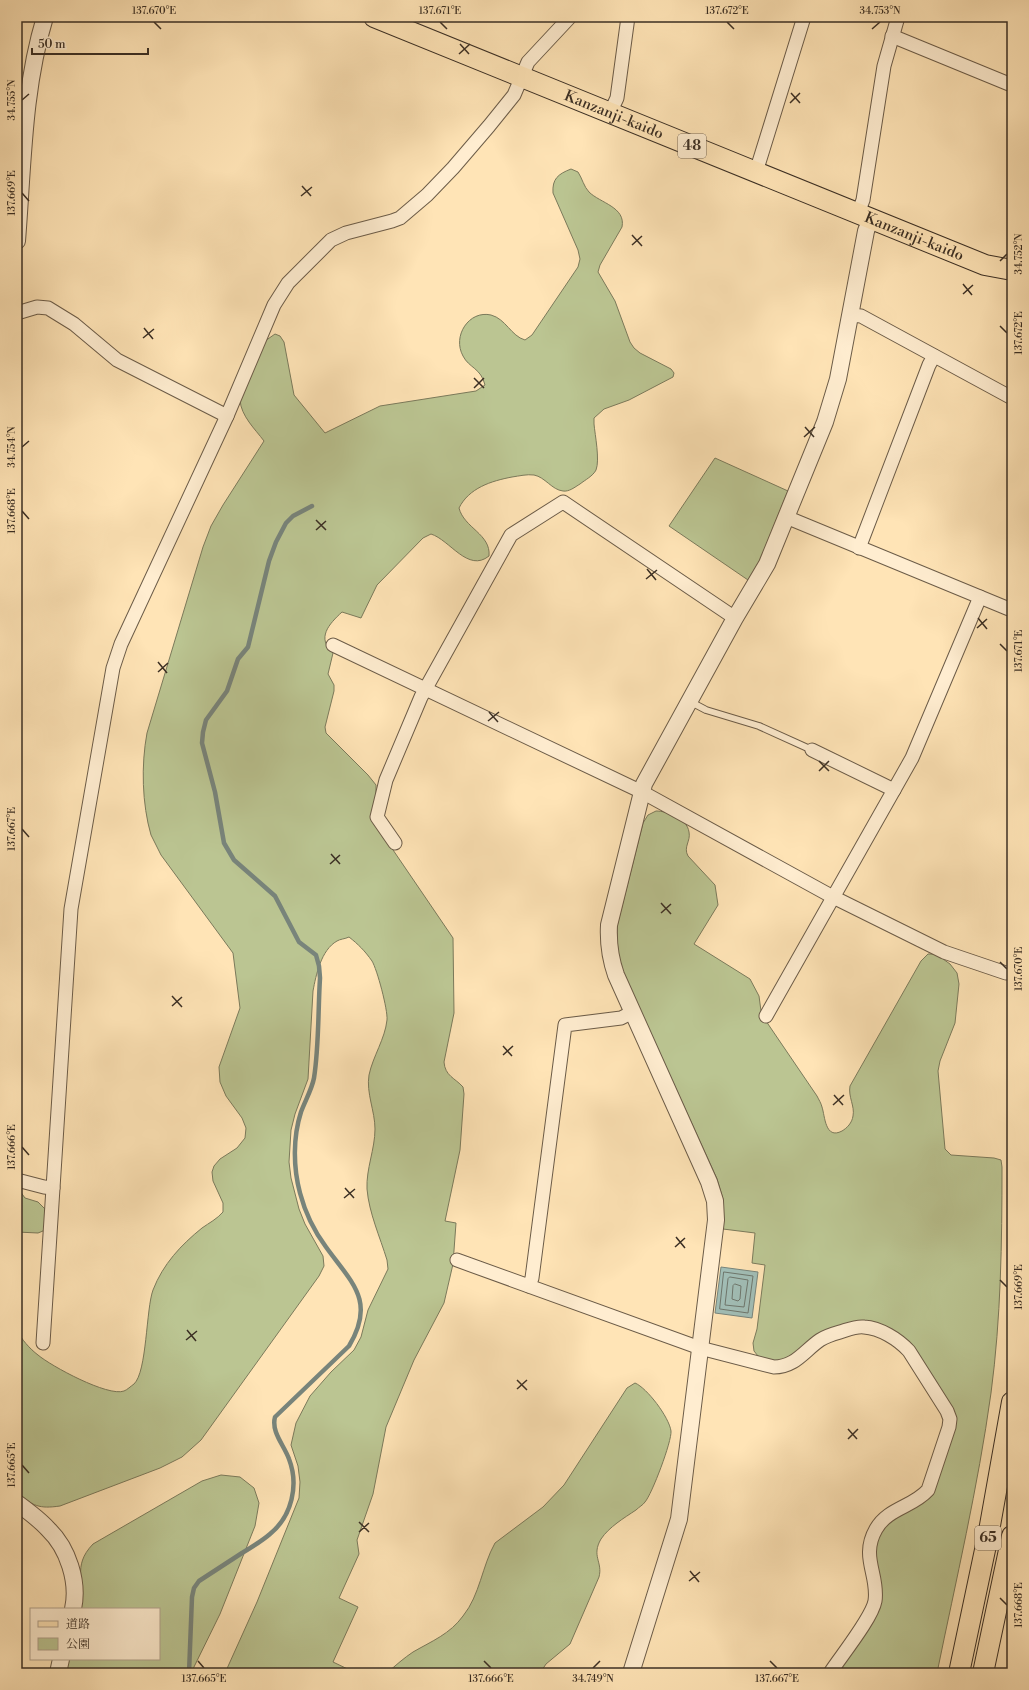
<svg xmlns="http://www.w3.org/2000/svg" width="1029" height="1690" font-family="'Libre Bodoni','Noto Serif JP',serif">
<rect width="100%" height="100%" fill="#ffe4b6"/>
<filter id="stains"><feTurbulence type="fractalNoise" baseFrequency=".005" numOctaves="4"/><feColorMatrix values="0 0 0 0 .2 0 0 0 0 .09 0 0 0 0 .02 0 0 0 .5 -.17"/></filter>
<radialGradient id="worn" r=".72"><stop offset=".6" stop-color="#630" stop-opacity="0"/><stop offset="1" stop-color="#630" stop-opacity=".3"/></radialGradient>
<g fill="#bbc592" stroke="#7b7a5b">
<path d="M 571,169 L 578,172 C 582,178 584,187 589,192 C 600,203 626,207 622,227 L 600,265 L 598,272 L 615,301 L 630,342 L 634,348 L 640,353 L 671,369 L 674,373 L 673,377 L 629,400 L 604,409 L 594,418 L 594,424 C 595,435 600,460 596,470 C 593,476 585,480 580,484 C 575,487 569,492 563,491 C 552,490 545,477 534,475 C 527,474 519,476 512,477 C 491,481 469,488 459,508 C 464,528 491,534 489,556 C 468,573 450,540 431,534 L 423,538 L 377,585 L 361,618 L 342,612 C 329,624 316,638 333,653 L 328,674 L 334,685 L 334,691 L 325,727 L 326,733 L 368,775 L 376,785 L 376,825 L 453,938 L 454,1013 L 444,1062 C 445,1076 455,1078 463,1087 L 464,1094 L 460,1150 L 445,1221 L 456,1223 L 453,1264 L 444,1303 L 414,1360 L 386,1427 L 373,1494 L 357,1540 L 359,1554 L 339,1598 L 358,1607 L 333,1662 L 356,1673 L 225,1673 L 257,1602 L 299,1498 L 300,1482 L 298,1466 L 291,1445 L 296,1423 L 310,1396 L 331,1372 L 354,1350 L 361,1337 L 368,1310 L 388,1269 L 387,1260 C 380,1237 369,1213 367,1189 C 366,1169 375,1149 375,1129 C 375,1111 366,1093 369,1075 C 373,1056 385,1039 387,1020 C 388,1010 377,969 372,961 C 365,951 358,944 349,937 C 345,939 340,939 337,941 C 321,950 316,975 313,991 L 308,1079 L 295,1114 L 291,1130 L 289,1162 L 291,1178 L 299,1209 L 305,1224 L 323,1256 L 324,1266 L 319,1276 L 201,1440 L 182,1457 L 160,1468 L 60,1506 C 39,1509 33,1506 17,1493 L 17,1330 C 21,1339 30,1349 38,1355 C 51,1366 108,1397 124,1391 C 127,1390 131,1386 134,1384 C 147,1372 146,1309 153,1290 C 163,1264 181,1245 202,1228 C 209,1223 217,1219 223,1212 L 223,1203 L 213,1181 L 212,1172 L 214,1166 L 220,1159 L 237,1148 L 245,1138 L 246,1128 L 242,1118 L 226,1096 L 220,1082 L 219,1067 L 240,1008 L 233,953 L 161,855 C 158,848 154,842 151,835 C 142,804 141,765 147,733 L 203,547 L 211,526 L 223,505 L 264,441 C 255,429 241,416 240,400 L 265,341 L 275,334 L 280,336 L 284,342 L 294,395 L 325,433 L 380,406 L 476,391 L 485,385 C 481,368 469,368 463,356 C 452,336 469,310 491,315 C 506,319 511,336 525,340 L 532,335 L 578,267 L 580,259 L 578,250 L 553,193 C 552,179 558,174 571,169 Z"/>
<path d="M 715,458 L 788,491 L 760,560 L 748,580 L 669,526 Z"/>
<path d="M 656,811 C 667,811 687,818 689,832 C 691,841 683,847 688,856 L 715,885 L 718,905 L 694,944 L 750,979 L 759,996 L 761,1011 L 768,1024 L 817,1096 C 819,1100 821,1103 822,1107 C 825,1116 825,1140 842,1131 C 847,1128 852,1123 853,1116 C 855,1106 848,1097 850,1086 L 921,961 L 928,954 L 936,954 L 950,964 L 957,973 L 959,984 L 955,1023 L 940,1061 L 938,1071 L 945,1149 L 951,1155 L 994,1158 L 1001,1160 L 1002,1167 C 1002,1242 1001,1318 991,1393 C 978,1487 956,1580 937,1673 L 836,1673 L 873,1618 L 876,1541 L 886,1523 L 916,1506 L 953,1428 L 912,1348 L 864,1322 L 782,1363 L 764,1359 L 758,1356 L 754,1351 L 753,1343 L 757,1329 L 765,1265 L 752,1263 L 755,1233 L 723,1229 L 723,1199 L 717,1179 L 623,972 L 619,957 L 617,942 L 617,926 L 643,823 L 648,815 Z"/>
<path d="M 17,1187 L 25,1198 L 38,1202 L 45,1209 L 46,1226 L 43,1231 L 38,1233 L 17,1232 Z"/>
<path d="M 635,1383 C 647,1388 669,1417 671,1431 C 672,1441 652,1494 645,1502 C 643,1505 639,1507 636,1510 C 624,1518 609,1527 601,1539 C 591,1556 603,1562 599,1577 L 570,1644 L 546,1664 L 540,1673 L 387,1673 C 396,1665 404,1658 413,1652 C 432,1641 450,1634 463,1616 C 480,1595 482,1566 495,1543 L 543,1507 L 564,1485 L 627,1388 Z"/>
<path d="M 221,1475 L 240,1477 L 254,1488 L 259,1503 L 255,1526 L 220,1614 L 191,1673 L 66,1673 L 69,1659 L 159,1659 L 159,1609 L 81,1609 C 86,1582 71,1567 93,1544 L 202,1481 Z"/>
</g>
<path fill="#a1bdb5" stroke="#78847b" d="M 721,1267 L 758,1272 L 752,1318 L 715,1313 Z"/>
<g fill="none" stroke-linecap="round" stroke-linejoin="round">
<g stroke="#6e766c" stroke-width="1">
<path d="M 724,1272 L 753,1276 L 748,1313 L 720,1309 Z"/>
<path d="M 730,1277 L 748,1280 L 744,1307 L 725,1305 L 728,1279 Z"/>
<path d="M 735,1284 L 741,1286 L 740,1299 L 738,1301 L 732,1299 L 733,1286 Z"/>
</g>
<path stroke="#78847b" stroke-width="4.5" d="M 189,1673 L 192,1597 L 194,1588 L 199,1581 C 213,1572 228,1562 242,1553 C 252,1547 262,1541 270,1534 C 292,1516 299,1485 289,1459 C 284,1445 271,1432 275,1417 L 349,1346 C 376,1301 352,1283 326,1247 C 314,1231 305,1212 300,1193 C 293,1167 293,1137 301,1112 C 305,1101 312,1089 314,1078 C 319,1047 318,1010 320,978 L 319,966 L 316,955 L 299,942 L 275,896 L 234,860 L 224,843 L 215,792 L 202,743 L 203,732 L 206,720 L 227,691 L 238,659 L 248,647 L 269,561 L 276,542 L 286,523 L 293,516 L 312,506"/>
<defs>
<path id="service" d="M 689,701 L 706,710 L 759,726 L 812,750"/>
<g id="minor">
<path d="M 892,36 L 1009,84 L 1012,84"/>
<path d="M 610,113 L 617,98 L 628,17"/>
<path d="M 756,172 L 804,17"/>
<path d="M 858,213 L 863,200 L 884,66 L 898,17"/>
<path d="M 17,313 L 37,307 L 48,308 L 74,324 L 117,360 L 227,416"/>
<path d="M 850,315 L 861,316 L 1012,398"/>
<path d="M 786,517 L 1009,609 L 1012,609"/>
<path d="M 859,548 L 929,365 L 934,356"/>
<path d="M 333,645 L 642,792 L 833,897 L 944,952 L 1006,973 L 1012,973"/>
<path d="M 812,750 L 894,790"/>
<path d="M 395,843 L 377,817 L 386,780 L 421,697 L 511,535 L 563,502 L 735,618"/>
<path d="M 766,1016 L 912,758 L 980,597"/>
<path d="M 17,1180 L 44,1187 L 53,1188"/>
<path d="M 457,1260 L 700,1348 L 774,1367 C 795,1367 804,1351 820,1340 C 826,1336 833,1334 840,1332 C 847,1330 856,1326 864,1327 C 880,1328 898,1339 909,1351 L 947,1411 L 950,1419 L 949,1427 L 928,1490 C 913,1507 888,1508 876,1529 C 860,1557 879,1575 875,1601 C 872,1618 841,1656 830,1673"/>
<path d="M 529,1286 L 532,1278 L 565,1025 L 621,1018 L 633,1012"/>
<path d="M 43,1343 L 71,909 L 113,668 L 121,644 L 227,416 L 274,305 L 288,283 L 331,240 L 346,233 L 392,221 L 400,218 L 427,195 L 453,168 L 489,126 L 514,95 L 528,62 L 570,17"/>
</g>
<g id="tertiary">
<path d="M 17,241 C 23,166 23,89 45,17"/>
<path d="M 17,1503 C 28,1511 39,1519 48,1529 C 68,1548 79,1582 73,1609"/>
<path d="M 58,1673 L 61,1659"/>
<path d="M 631,1673 L 679,1519 L 716,1220 L 715,1201 L 709,1182 L 616,975 C 610,958 608,943 609,925 L 644,784 L 735,618 L 767,564 L 825,422 L 838,379 L 866,231 L 871,218"/>
</g>
<g id="primary">
<path id="s1" d="M 374,17 L 985,265 L 1012,270"/>
<path d="M 959,1673 L 989,1531 L 1012,1402"/>
<path d="M 983,1673 L 1012,1536"/>
</g>
</defs>
<use href="#service" stroke="#6c5c48" stroke-width="8"/>
<use href="#minor" stroke="#6c5c48" stroke-width="15"/>
<use href="#tertiary" stroke="#6c5c48" stroke-width="18"/>
<use href="#primary" stroke="#3b2f24" stroke-width="22"/>
<use href="#service" stroke="#ffedd0" stroke-width="6"/>
<use href="#minor" stroke="#ffedd0" stroke-width="13"/>
<use href="#tertiary" stroke="#ffedd0" stroke-width="16"/>
<use href="#primary" stroke="#ffe4b6" stroke-width="20"/>
</g>
<path fill="none" stroke="#3b2f24" stroke-width="1.5" d="M 154,22 L 161,29M 440,22 L 447,29M 727,22 L 734,29M 872,29 L 880,22M 460,44 L 469,54M 459,54 L 470,44M 791,93 L 800,103M 22,100 L 29,94M 790,103 L 800,93M 302,186 L 311,196M 22,193 L 29,201M 301,196 L 312,187M 632,235 L 642,246M 632,245 L 642,236M 1000,261 L 1007,254M 963,284 L 972,295M 963,294 L 973,285M 1000,326 L 1007,333M 144,328 L 153,339M 143,338 L 154,329M 474,378 L 484,388M 474,388 L 484,378M 805,427 L 814,437M 804,437 L 815,427M 22,447 L 29,441M 22,511 L 29,519M 316,520 L 326,530M 316,530 L 326,521M 647,569 L 656,580M 646,579 L 657,570M 978,618 L 987,629M 977,628 L 987,619M 1000,644 L 1007,651M 158,662 L 167,673M 158,672 L 168,663M 489,712 L 498,722M 488,721 L 499,712M 819,761 L 829,771M 819,771 L 829,761M 22,829 L 29,837M 331,854 L 340,864M 330,864 L 340,855M 661,903 L 671,914M 661,913 L 671,904M 1000,962 L 1007,969M 172,996 L 182,1007M 172,1006 L 182,997M 503,1046 L 512,1056M 503,1055 L 513,1046M 834,1095 L 843,1105M 833,1105 L 844,1095M 22,1147 L 29,1155M 345,1188 L 354,1198M 344,1198 L 355,1189M 676,1237 L 685,1248M 675,1247 L 685,1238M 1000,1280 L 1007,1287M 187,1330 L 196,1341M 186,1340 L 197,1331M 517,1380 L 527,1390M 517,1389 L 527,1380M 848,1429 L 857,1439M 848,1439 L 858,1429M 22,1465 L 29,1473M 359,1522 L 369,1532M 359,1532 L 369,1523M 690,1571 L 699,1582M 689,1581 L 700,1572M 1000,1598 L 1007,1605M 198,1661 L 204,1668M 484,1661 L 491,1668M 770,1661 L 777,1668M 593,1668 L 600,1661"/>
<g text-anchor="middle" dominant-baseline="central" stroke-width="4" stroke-linejoin="round" paint-order="stroke">
<g fill="#ffedd0" stroke="#766858" stroke-width="1">
<rect x="678" y="134" width="28" height="24" rx="3"/>
<rect x="975" y="1526" width="26" height="24" rx="3"/>
</g>
<g font-size="14" font-weight="bold" fill="#3b2f24">
<text x="692" y="146">48</text>
<text x="988" y="1538">65</text>
</g>
<g font-size="15" fill="#3b2f24" stroke="#ffedd0">
<text stroke="none"><textPath href="#s1" startOffset="259">Kanzanji-kaido</textPath></text>
<text stroke="none"><textPath href="#s1" startOffset="583">Kanzanji-kaido</textPath></text>
</g>
</g>
<rect width="1029" height="1690" fill="none" stroke="#ffe4b6" stroke-width="44"/>
<rect x="30" y="1608" width="130" height="52" fill="#ffedd0" stroke="#b1a18b"/>
<rect x="38" y="1621" width="20" height="6" fill="#ffe4b6" stroke="#b1a18b"/>
<text x="66" y="1628" font-size="12" fill="#3b2f24">道路</text>
<rect x="38" y="1638" width="20" height="12" fill="#bbc592" stroke="#b1a18b"/>
<text x="66" y="1648" font-size="12" fill="#3b2f24">公園</text>
<path d="M32 48v6h116v-6" fill="none" stroke="#3b2f24" stroke-width="2"/>
<text x="38" y="48" font-size="12" fill="#3b2f24" stroke="#ffedd0" stroke-width="3" paint-order="stroke">50 m</text>
<rect x="22" y="22" width="985" height="1646" fill="none" stroke="#3b2f24" stroke-width="1.5"/>
<g font-size="10" text-anchor="middle" fill="#3b2f24">
<text x="154" y="14">137.670°E</text>
<text x="440" y="14">137.671°E</text>
<text x="727" y="14">137.672°E</text>
<text x="880" y="14">34.753°N</text>
<text transform="translate(11 100) rotate(-90)" y="4">34.755°N</text>
<text transform="translate(11 193) rotate(-90)" y="4">137.669°E</text>
<text transform="translate(1018 254) rotate(-90)" y="4">34.752°N</text>
<text transform="translate(1018 333) rotate(-90)" y="4">137.672°E</text>
<text transform="translate(11 447) rotate(-90)" y="4">34.754°N</text>
<text transform="translate(11 511) rotate(-90)" y="4">137.668°E</text>
<text transform="translate(1018 651) rotate(-90)" y="4">137.671°E</text>
<text transform="translate(11 829) rotate(-90)" y="4">137.667°E</text>
<text transform="translate(1018 969) rotate(-90)" y="4">137.670°E</text>
<text transform="translate(11 1147) rotate(-90)" y="4">137.666°E</text>
<text transform="translate(1018 1287) rotate(-90)" y="4">137.669°E</text>
<text transform="translate(11 1465) rotate(-90)" y="4">137.665°E</text>
<text transform="translate(1018 1605) rotate(-90)" y="4">137.668°E</text>
<text x="204" y="1682">137.665°E</text>
<text x="491" y="1682">137.666°E</text>
<text x="593" y="1682">34.749°N</text>
<text x="777" y="1682">137.667°E</text>
</g>
<rect width="100%" height="100%" filter="url(#stains)"/>
<rect width="100%" height="100%" fill="url(#worn)"/>
</svg>
